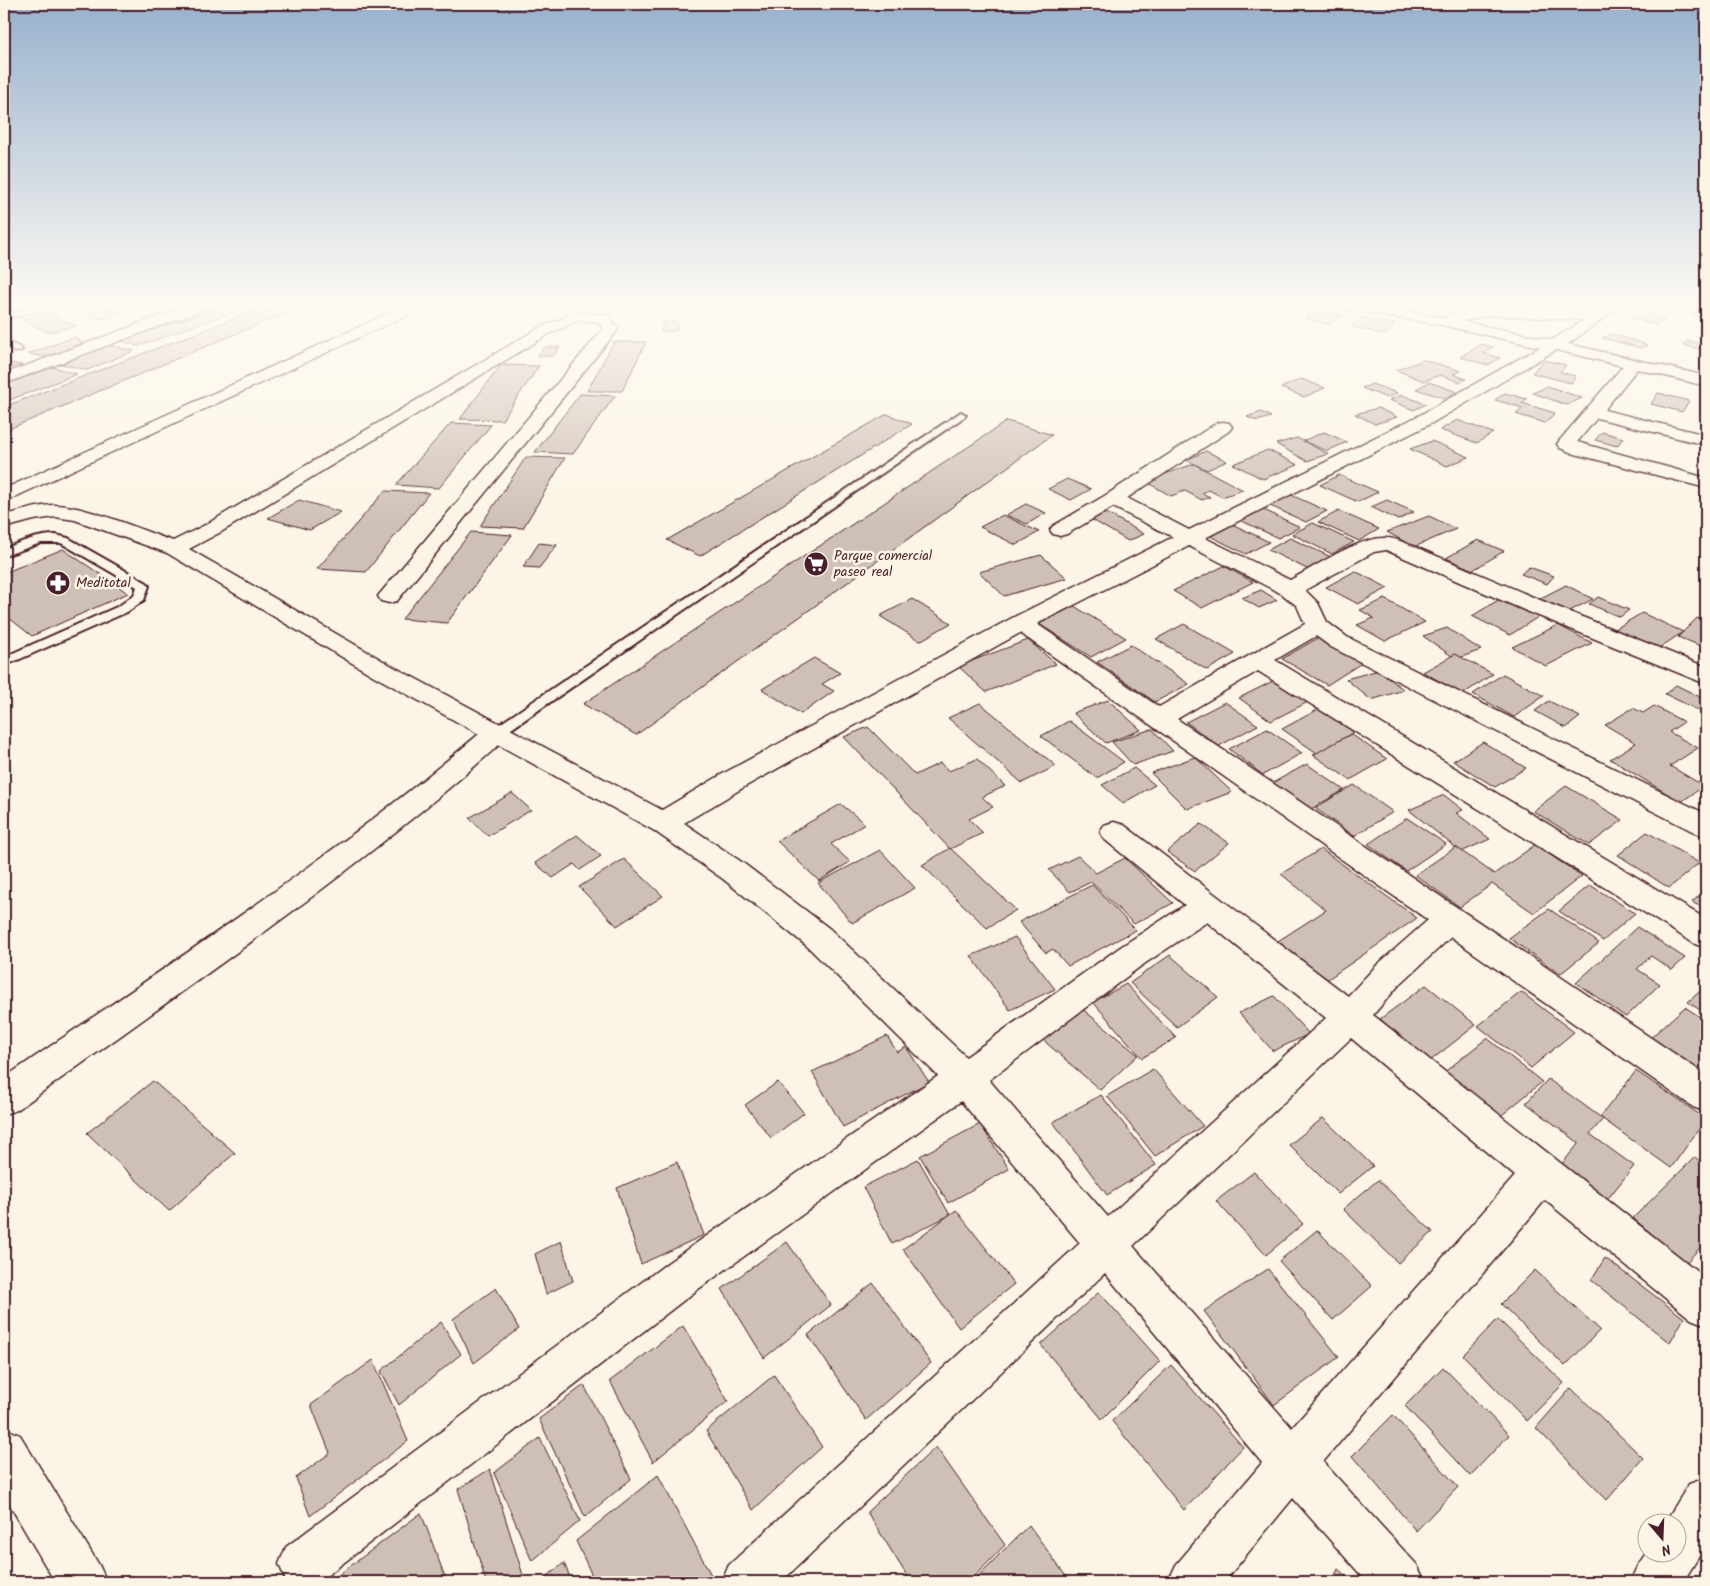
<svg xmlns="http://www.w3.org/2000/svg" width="1710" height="1586" font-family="Kalam,sans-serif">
<rect width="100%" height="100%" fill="#fcf5e5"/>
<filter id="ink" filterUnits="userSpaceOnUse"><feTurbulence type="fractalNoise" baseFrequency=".02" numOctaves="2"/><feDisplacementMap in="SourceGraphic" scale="10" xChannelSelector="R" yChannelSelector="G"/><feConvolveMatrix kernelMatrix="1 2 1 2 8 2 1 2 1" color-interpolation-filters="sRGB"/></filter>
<g filter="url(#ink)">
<path fill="#e2d5ca" stroke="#967a7a" d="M 579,303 L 633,303 L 618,311 Z"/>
<g fill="#cfc0b7" stroke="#4a1f2b">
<path d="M 128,303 L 156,303 L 102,319 L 87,315 Z"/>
<path d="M 232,303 L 242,303 L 249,306 L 138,346 L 121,341 Z"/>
<path d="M 1685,303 L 1706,303 L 1706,311 L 1682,306 Z"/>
<path d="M 259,309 L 286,313 L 4,431 L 4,407 Z"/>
<path d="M 1320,310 L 1343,316 L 1328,324 L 1305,318 Z"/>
<path d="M 1702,310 L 1706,312 L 1706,319 L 1690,314 Z"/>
<path d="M 47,313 L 76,326 L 48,332 L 22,320 Z"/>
<path d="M 1638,313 L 1664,320 L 1656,325 L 1630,318 Z"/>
<path d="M 1362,318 L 1395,325 L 1386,335 L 1352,327 Z"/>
<path d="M 663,322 L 678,322 L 676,331 L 661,331 Z"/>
<path d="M 1613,334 L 1647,345 L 1641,348 L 1602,338 Z"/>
<path d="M 75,337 L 83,343 L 47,357 L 28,354 Z"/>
<path d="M 1688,341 L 1706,345 L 1706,351 L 1683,345 Z"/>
<path d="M 614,342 L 646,342 L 622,391 L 587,391 Z"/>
<path d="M 1482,344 L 1493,347 L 1483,353 L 1500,358 L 1488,365 L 1460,357 Z"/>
<path d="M 109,345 L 134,351 L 87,370 L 61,364 Z"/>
<path d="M 545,347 L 560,347 L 553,356 L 538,356 Z"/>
<path d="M 1424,360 L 1461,371 L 1453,374 L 1466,379 L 1460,382 L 1440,375 L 1424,381 L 1396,370 Z"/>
<path d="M 1544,360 L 1566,365 L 1560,372 L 1576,376 L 1571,383 L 1532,373 Z"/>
<path d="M 4,362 L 22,365 L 4,370 Z"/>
<path d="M 501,365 L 539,366 L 502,420 L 460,419 Z"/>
<path d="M 53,367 L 77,374 L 4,402 L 4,385 Z"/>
<path d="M 1301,379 L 1325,388 L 1304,397 L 1281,388 Z"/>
<path d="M 1429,382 L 1457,392 L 1444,398 L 1416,389 Z"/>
<path d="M 1372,384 L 1397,393 L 1387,398 L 1362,388 Z"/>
<path d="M 1548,386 L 1582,398 L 1567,405 L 1533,393 Z"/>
<path d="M 1505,393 L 1527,399 L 1522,403 L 1555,413 L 1545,423 L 1516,414 L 1523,408 L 1495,400 Z"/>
<path d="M 1658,393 L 1689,401 L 1682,412 L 1651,404 Z"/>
<path d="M 580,394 L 615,396 L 573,454 L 535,452 Z"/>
<path d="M 1402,395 L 1426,404 L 1414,410 L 1389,400 Z"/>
<path d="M 1378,408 L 1397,417 L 1375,424 L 1355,414 Z"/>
<path d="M 1261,412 L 1271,417 L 1257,421 L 1247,417 Z"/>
<path d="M 887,414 L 912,424 L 700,556 L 667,540 Z"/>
<path d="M 1457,420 L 1493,433 L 1477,443 L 1440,430 Z"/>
<path d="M 1007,421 L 1052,435 L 636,735 L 583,704 Z"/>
<path d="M 451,423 L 491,425 L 439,488 L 396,485 Z"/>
<path d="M 1324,432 L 1347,442 L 1327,451 L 1303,441 Z"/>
<path d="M 1602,432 L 1623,438 L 1617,446 L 1595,440 Z"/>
<path d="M 1297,438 L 1328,454 L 1307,461 L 1276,444 Z"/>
<path d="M 1432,441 L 1469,457 L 1447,466 L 1410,449 Z"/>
<path d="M 1268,450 L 1298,465 L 1263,479 L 1233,464 Z"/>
<path d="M 1206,451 L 1227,461 L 1207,470 L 1186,460 Z"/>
<path d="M 526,457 L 565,458 L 523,528 L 480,526 Z"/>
<path d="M 1194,464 L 1243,490 L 1222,497 L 1209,490 L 1202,493 L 1210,497 L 1202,500 L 1185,491 L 1171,496 L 1145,481 Z"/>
<path d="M 1339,475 L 1378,492 L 1358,502 L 1320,485 Z"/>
<path d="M 1067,479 L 1091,489 L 1071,500 L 1048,489 Z"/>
<path d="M 385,491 L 429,493 L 366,572 L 317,569 Z"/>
<path d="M 1289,494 L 1327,511 L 1306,522 L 1268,505 Z"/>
<path d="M 299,500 L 341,512 L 310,530 L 268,518 Z"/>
<path d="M 1387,500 L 1414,512 L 1398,520 L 1371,507 Z"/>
<path d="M 1026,504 L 1046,513 L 1027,524 L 1006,515 Z"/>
<path d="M 1262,509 L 1300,527 L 1278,538 L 1240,520 Z"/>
<path d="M 1339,511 L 1379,529 L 1359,541 L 1318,522 Z"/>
<path d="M 1107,513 L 1144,534 L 1128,541 L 1091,519 Z"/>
<path d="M 1003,515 L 1039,532 L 1016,545 L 980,527 Z"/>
<path d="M 1429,516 L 1456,529 L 1414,547 L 1387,532 Z"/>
<path d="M 1230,523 L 1269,542 L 1246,554 L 1208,535 Z"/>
<path d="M 1313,523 L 1354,542 L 1332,554 L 1292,534 Z"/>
<path d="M 471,532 L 512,535 L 447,623 L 402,619 Z"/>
<path d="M 1290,538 L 1331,557 L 1309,570 L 1268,550 Z"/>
<path d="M 1478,540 L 1504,551 L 1473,570 L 1446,558 Z"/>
<path d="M 539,543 L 557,545 L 539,568 L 523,567 Z"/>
<path d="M 63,549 L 128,593 L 32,636 L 4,614 L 4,573 Z"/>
<path d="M 1041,555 L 1067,578 L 1004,596 L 979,572 Z"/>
<path d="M 1224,566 L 1253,582 L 1202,608 L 1173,591 Z"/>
<path d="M 1529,567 L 1554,576 L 1547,584 L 1521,574 Z"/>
<path d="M 1355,571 L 1388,588 L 1358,604 L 1326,587 Z"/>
<path d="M 1566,585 L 1593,599 L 1566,613 L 1539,599 Z"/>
<path d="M 1261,590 L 1277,600 L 1259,608 L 1242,598 Z"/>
<path d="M 1598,597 L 1629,610 L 1620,617 L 1589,604 Z"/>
<path d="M 912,599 L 951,623 L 920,641 L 880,616 Z"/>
<path d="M 1385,599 L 1425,622 L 1385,641 L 1357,625 L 1374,618 L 1360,610 Z"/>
<path d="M 1500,599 L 1538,617 L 1510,635 L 1472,616 Z"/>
<path d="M 1074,606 L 1126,638 L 1091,657 L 1039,624 Z"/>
<path d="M 1642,613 L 1683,632 L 1656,650 L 1615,629 Z"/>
<path d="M 1697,618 L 1706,621 L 1706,648 L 1678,637 Z"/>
<path d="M 1184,624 L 1235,654 L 1207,670 L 1156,639 Z"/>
<path d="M 1558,625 L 1592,643 L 1546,666 L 1512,647 Z"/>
<path d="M 1447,628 L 1481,650 L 1456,659 L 1423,636 Z"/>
<path d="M 1318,638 L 1363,662 L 1327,685 L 1282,659 Z"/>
<path d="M 1028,640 L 1056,664 L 986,692 L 958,666 Z"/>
<path d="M 1131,645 L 1189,684 L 1155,702 L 1097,662 Z"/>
<path d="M 1455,654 L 1493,674 L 1463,694 L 1423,672 Z"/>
<path d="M 814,658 L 840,673 L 822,684 L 834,691 L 801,714 L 762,689 Z"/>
<path d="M 1379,670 L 1404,690 L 1371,700 L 1346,679 Z"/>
<path d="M 1503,674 L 1544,696 L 1514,717 L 1473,694 Z"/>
<path d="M 1275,680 L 1308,702 L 1271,721 L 1239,698 Z"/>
<path d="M 1676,685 L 1706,700 L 1706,714 L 1665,694 Z"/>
<path d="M 1108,700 L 1141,730 L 1106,743 L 1073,713 Z"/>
<path d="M 1549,701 L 1580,717 L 1566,728 L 1535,711 Z"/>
<path d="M 1225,702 L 1258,725 L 1219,746 L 1186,722 Z"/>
<path d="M 980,703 L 1056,766 L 1022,783 L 948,718 Z"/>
<path d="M 1654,706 L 1684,722 L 1669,732 L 1698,748 L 1670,766 L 1704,786 L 1681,802 L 1610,759 L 1636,743 L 1605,725 L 1633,708 L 1643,713 Z"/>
<path d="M 1319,709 L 1354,732 L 1317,753 L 1282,729 Z"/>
<path d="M 1069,721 L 1124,762 L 1097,778 L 1041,736 Z"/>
<path d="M 868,727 L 915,775 L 940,763 L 949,771 L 977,759 L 1005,786 L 982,797 L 993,807 L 969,819 L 983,833 L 950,849 L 844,737 Z"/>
<path d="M 1152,729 L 1173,751 L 1133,765 L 1112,742 Z"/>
<path d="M 1267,729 L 1302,753 L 1263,775 L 1229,749 Z"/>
<path d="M 1351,734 L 1387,759 L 1350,780 L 1313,755 Z"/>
<path d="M 1483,742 L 1526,768 L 1495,787 L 1453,761 Z"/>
<path d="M 1195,757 L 1232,792 L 1187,809 L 1151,773 Z"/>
<path d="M 1307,764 L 1344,790 L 1304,813 L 1267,786 Z"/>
<path d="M 1134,768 L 1155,785 L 1123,803 L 1102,785 Z"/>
<path d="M 1354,785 L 1393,812 L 1354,836 L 1315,808 Z"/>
<path d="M 1566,786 L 1623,820 L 1589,845 L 1533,811 Z"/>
<path d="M 512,793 L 531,810 L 488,836 L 469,818 Z"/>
<path d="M 1444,795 L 1463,810 L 1456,813 L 1490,839 L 1461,852 L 1409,810 Z"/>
<path d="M 841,804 L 865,824 L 831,844 L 850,862 L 819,881 L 777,841 Z"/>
<path d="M 1407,818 L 1446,844 L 1406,871 L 1368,844 Z"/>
<path d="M 1201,824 L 1229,843 L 1195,871 L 1167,852 Z"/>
<path d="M 1647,832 L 1699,863 L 1669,888 L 1618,855 Z"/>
<path d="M 577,835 L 601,856 L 580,870 L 574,864 L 553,878 L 535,863 Z"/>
<path d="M 1535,845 L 1582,876 L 1534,913 L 1492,884 L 1460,907 L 1415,875 L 1456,847 L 1494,874 Z"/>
<path d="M 950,848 L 1016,910 L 987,928 L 922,865 Z"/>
<path d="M 1321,849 L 1417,918 L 1325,981 L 1278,941 L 1326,910 L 1281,874 Z"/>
<path d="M 880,850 L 915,888 L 852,923 L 818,883 Z"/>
<path d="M 1078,856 L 1096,873 L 1125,858 L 1173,903 L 1134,924 L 1091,882 L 1070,892 L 1049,870 Z"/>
<path d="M 624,859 L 663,896 L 617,926 L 579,887 Z"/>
<path d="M 1092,885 L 1136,930 L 1068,966 L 1053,949 L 1046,953 L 1019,922 Z"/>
<path d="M 1590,885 L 1635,913 L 1603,941 L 1559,911 Z"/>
<path d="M 1706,890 L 1706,910 L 1692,902 Z"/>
<path d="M 1549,909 L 1599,943 L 1560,974 L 1509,938 Z"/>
<path d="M 1637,927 L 1685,958 L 1672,970 L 1651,956 L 1637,969 L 1660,984 L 1626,1017 L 1576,983 Z"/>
<path d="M 1015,937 L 1055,989 L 1010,1010 L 971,956 Z"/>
<path d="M 1170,955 L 1218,997 L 1177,1027 L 1130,983 Z"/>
<path d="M 1126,984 L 1176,1038 L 1142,1058 L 1093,1002 Z"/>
<path d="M 1426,985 L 1476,1025 L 1430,1061 L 1380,1019 Z"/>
<path d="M 1706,986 L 1706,1014 L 1688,1002 Z"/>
<path d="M 1521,992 L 1574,1032 L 1531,1068 L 1478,1026 Z"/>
<path d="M 1274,996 L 1309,1034 L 1273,1051 L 1239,1013 Z"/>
<path d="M 1080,1007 L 1138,1055 L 1100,1090 L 1042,1039 Z"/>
<path d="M 1685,1007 L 1706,1021 L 1706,1085 L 1647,1041 Z"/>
<path d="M 887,1036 L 897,1052 L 906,1047 L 929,1082 L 843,1127 L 812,1072 Z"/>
<path d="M 1487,1038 L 1542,1082 L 1496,1120 L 1442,1074 Z"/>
<path d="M 1153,1069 L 1203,1126 L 1155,1156 L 1107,1096 Z"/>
<path d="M 1636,1071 L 1706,1119 L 1671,1168 L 1600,1117 Z"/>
<path d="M 1548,1079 L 1603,1119 L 1590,1134 L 1634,1166 L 1606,1201 L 1560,1166 L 1579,1143 L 1526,1103 Z"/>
<path d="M 153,1081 L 235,1153 L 169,1211 L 87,1133 Z"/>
<path d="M 778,1082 L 804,1113 L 771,1138 L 745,1105 Z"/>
<path d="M 1101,1095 L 1156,1165 L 1107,1195 L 1053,1122 Z"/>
<path d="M 1323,1118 L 1373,1166 L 1338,1194 L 1289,1145 Z"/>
<path d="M 980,1124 L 1009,1169 L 948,1203 L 920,1156 Z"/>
<path d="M 1695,1157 L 1706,1166 L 1706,1241 L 1686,1263 L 1633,1218 Z"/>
<path d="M 918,1159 L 950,1215 L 892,1244 L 863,1187 Z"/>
<path d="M 677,1162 L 704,1235 L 641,1264 L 617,1188 Z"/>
<path d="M 1254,1172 L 1303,1224 L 1266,1255 L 1216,1201 Z"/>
<path d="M 1378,1180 L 1433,1232 L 1398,1263 L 1343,1209 Z"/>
<path d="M 956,1210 L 1014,1284 L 959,1328 L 903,1249 Z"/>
<path d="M 1317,1230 L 1372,1286 L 1333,1320 L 1279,1261 Z"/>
<path d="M 561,1241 L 573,1281 L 546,1294 L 535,1254 Z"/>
<path d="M 787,1242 L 831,1305 L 764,1358 L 722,1289 Z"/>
<path d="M 1605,1258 L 1684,1318 L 1670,1343 L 1591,1280 Z"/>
<path d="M 1268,1269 L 1339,1357 L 1274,1405 L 1204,1311 Z"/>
<path d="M 1535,1270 L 1600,1330 L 1565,1366 L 1501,1304 Z"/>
<path d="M 873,1283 L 931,1363 L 866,1420 L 808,1335 Z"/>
<path d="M 496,1288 L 519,1329 L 474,1363 L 453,1319 Z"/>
<path d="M 1099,1292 L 1160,1361 L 1102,1419 L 1041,1345 Z"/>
<path d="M 1498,1319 L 1564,1383 L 1527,1421 L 1463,1355 Z"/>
<path d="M 441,1322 L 461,1354 L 399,1405 L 381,1371 Z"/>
<path d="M 683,1326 L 728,1401 L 653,1462 L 610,1381 Z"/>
<path d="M 373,1360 L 408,1441 L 310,1516 L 296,1478 L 330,1453 L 311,1405 Z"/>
<path d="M 1171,1365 L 1243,1447 L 1184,1510 L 1112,1421 Z"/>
<path d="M 1443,1367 L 1509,1435 L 1470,1476 L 1405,1406 Z"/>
<path d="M 774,1375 L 822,1447 L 753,1510 L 706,1431 Z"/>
<path d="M 584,1385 L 631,1479 L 585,1517 L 539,1419 Z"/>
<path d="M 1571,1388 L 1643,1458 L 1607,1500 L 1536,1428 Z"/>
<path d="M 1393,1415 L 1458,1487 L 1416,1531 L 1352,1456 Z"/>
<path d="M 540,1438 L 580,1521 L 532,1561 L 494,1473 Z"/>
<path d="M 936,1447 L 1005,1545 L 969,1582 L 911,1582 L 867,1512 Z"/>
<path d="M 490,1469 L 523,1575 L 512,1582 L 486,1582 L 458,1489 Z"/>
<path d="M 658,1475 L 711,1575 L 703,1582 L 595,1582 L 576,1541 Z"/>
<path d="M 421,1513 L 447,1582 L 329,1582 Z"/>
<path d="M 1029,1525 L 1070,1582 L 972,1582 Z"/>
<path d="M 564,1563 L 572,1582 L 540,1582 Z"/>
<path d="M 1338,1569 L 1353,1582 L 1332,1582 Z"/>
</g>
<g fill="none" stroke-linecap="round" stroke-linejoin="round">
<defs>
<g id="lane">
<path d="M 42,303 L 52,303 L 37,311 L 4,319 L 4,315 Z"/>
<path d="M 54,303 L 97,303 C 87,309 64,309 54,303 Z"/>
<path d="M 4,340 L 21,348 L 22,350 L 15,352 L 4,345 Z"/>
<path d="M 961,412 L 966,415 L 964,417 L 501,736 L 491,736 L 489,733 L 491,730 Z"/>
<path d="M 56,535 L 68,538 L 147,583 L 149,586 L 144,600 L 127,612 L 4,666 L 4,657 L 119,606 L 134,595 L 137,587 L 61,543 L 41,543 L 4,556 L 4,549 C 21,542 37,535 56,535 Z"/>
</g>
<g id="street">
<path d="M 195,303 L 215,303 L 213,306 L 4,384 L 4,374 Z"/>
<path d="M 1327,303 L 1359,303 L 1445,318 C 1460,301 1570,310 1596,312 L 1609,303 L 1625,303 L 1568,344 L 1706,376 L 1706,386 L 1637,369 L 1604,410 L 1706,435 L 1706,445 L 1597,418 L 1577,442 L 1706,478 L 1706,488 L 1575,454 L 1560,448 L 1557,444 L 1560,440 L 1623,366 L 1556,350 L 1432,423 L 1205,538 L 1290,580 C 1315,567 1359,536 1387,538 C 1395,538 1405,543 1413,546 L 1540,600 L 1706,667 L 1706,684 L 1524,610 L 1386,550 L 1374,552 L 1305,590 L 1318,603 L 1327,622 L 1347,637 L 1706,814 L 1706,836 L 1696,833 L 1331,647 L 1316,636 L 1275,660 L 1706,919 L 1706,948 L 1695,944 L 1258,671 L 1177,719 L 1706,1075 L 1706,1112 L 1693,1107 L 1451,937 L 1399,985 L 1373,1015 L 1706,1278 L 1706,1325 L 1691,1319 L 1545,1200 L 1323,1462 L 1417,1565 L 1425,1582 L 1367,1582 L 1293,1498 L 1224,1582 L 1168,1582 L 1176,1565 L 1262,1463 L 1105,1273 L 781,1582 L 721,1582 L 729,1565 L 1080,1243 L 961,1101 L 697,1290 L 320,1581 L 286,1581 L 279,1564 L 286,1547 L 669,1262 L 938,1076 L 808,947 L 723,879 L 653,830 L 499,745 C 348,879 180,992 17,1110 L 4,1114 L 4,1078 C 165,967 329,861 479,734 L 374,676 L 167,553 L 75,520 L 55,517 L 34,520 L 4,528 L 4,516 C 20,511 36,506 53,505 C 83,504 143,531 173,541 L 207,524 L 539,328 L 578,312 L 608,315 L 618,329 L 616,332 L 397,601 L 389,603 L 381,601 L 378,596 L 603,329 L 599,322 L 580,320 L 549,334 L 221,532 L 189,549 L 392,666 L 662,810 L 726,772 L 1012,618 L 1173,537 L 1113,507 L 1067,534 L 1060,536 L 1053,534 L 1050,530 L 1053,526 L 1106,495 L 1217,423 L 1223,422 L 1229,423 L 1232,427 L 1229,431 L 1127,498 L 1189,530 L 1420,415 L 1540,347 L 1441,325 L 1334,307 ZM 1492,315 L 1584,320 L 1552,340 L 1461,321 ZM 1189,546 L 1282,594 L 1297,606 L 1305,624 L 1159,707 L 1037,624 ZM 1020,633 L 1428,920 L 1377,965 L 1348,996 L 1124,825 L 1114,822 L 1104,825 L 1100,832 L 1104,839 L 1185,905 L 1119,948 L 966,1057 L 830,929 L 743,863 L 684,823 L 746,786 ZM 1207,922 L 1326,1018 L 1108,1217 L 989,1080 L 1141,966 ZM 1351,1038 L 1515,1176 L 1292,1428 L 1133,1246 Z"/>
<path d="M 4,1428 L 20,1435 L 99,1565 L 107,1582 L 55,1582 L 4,1495 Z"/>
<path d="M 1706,1478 L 1706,1545 L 1683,1582 L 1630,1582 L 1638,1565 L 1648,1550 L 1648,1554 L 1678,1554 L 1678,1524 L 1664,1524 L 1689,1484 Z"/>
</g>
<path id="secondary" d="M 411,303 L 429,303 L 427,306 L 4,502 L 4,489 Z"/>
</defs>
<use href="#lane" stroke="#4a1f2b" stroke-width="4"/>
<use href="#street" stroke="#4a1f2b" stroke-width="3"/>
<use href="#secondary" stroke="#4a1f2b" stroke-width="3"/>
<use href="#lane" fill="#fcf5e5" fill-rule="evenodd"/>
<use href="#street" fill="#fcf5e5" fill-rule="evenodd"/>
<use href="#secondary" fill="#fcf5e5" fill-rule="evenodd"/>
</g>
</g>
<linearGradient id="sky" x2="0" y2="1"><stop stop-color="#98b1cd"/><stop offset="0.58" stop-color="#fefaf3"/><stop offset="1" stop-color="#fefaf3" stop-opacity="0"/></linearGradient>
<rect width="1710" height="525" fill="url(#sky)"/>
<defs>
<symbol id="supermarket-disc" viewBox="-11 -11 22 22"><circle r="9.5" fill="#4a1f2b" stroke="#fcf5e5"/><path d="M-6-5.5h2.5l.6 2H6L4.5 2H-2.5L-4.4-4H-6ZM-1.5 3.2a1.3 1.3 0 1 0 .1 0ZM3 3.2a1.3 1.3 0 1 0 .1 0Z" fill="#fff"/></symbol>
<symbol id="pharmacy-disc" viewBox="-11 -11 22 22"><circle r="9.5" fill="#4a1f2b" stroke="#fcf5e5"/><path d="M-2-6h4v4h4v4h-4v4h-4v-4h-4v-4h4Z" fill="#fff"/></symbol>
</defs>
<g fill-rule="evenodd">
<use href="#supermarket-disc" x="802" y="550" width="28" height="28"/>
<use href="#pharmacy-disc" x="44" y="569" width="28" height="28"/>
</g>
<g text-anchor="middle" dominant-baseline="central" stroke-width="5" stroke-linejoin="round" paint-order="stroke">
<g font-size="14" fill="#4a1f2b" stroke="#fcf5e5" text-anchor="start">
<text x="834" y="556">Parque comercial<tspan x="834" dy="16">paseo real</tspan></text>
<text x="76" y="583">Meditotal</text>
</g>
</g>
<rect width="1710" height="1586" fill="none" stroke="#fcf5e5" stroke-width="20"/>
<rect x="10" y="10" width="1690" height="1566" fill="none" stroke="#4a1f2b" stroke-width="2" filter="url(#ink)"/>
<g transform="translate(1662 1538) rotate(161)"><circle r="24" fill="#fcf5e5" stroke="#b59f9b"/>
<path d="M0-4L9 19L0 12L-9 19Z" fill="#4a1f2b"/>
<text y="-8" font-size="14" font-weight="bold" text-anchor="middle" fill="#4a1f2b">N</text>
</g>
</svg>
